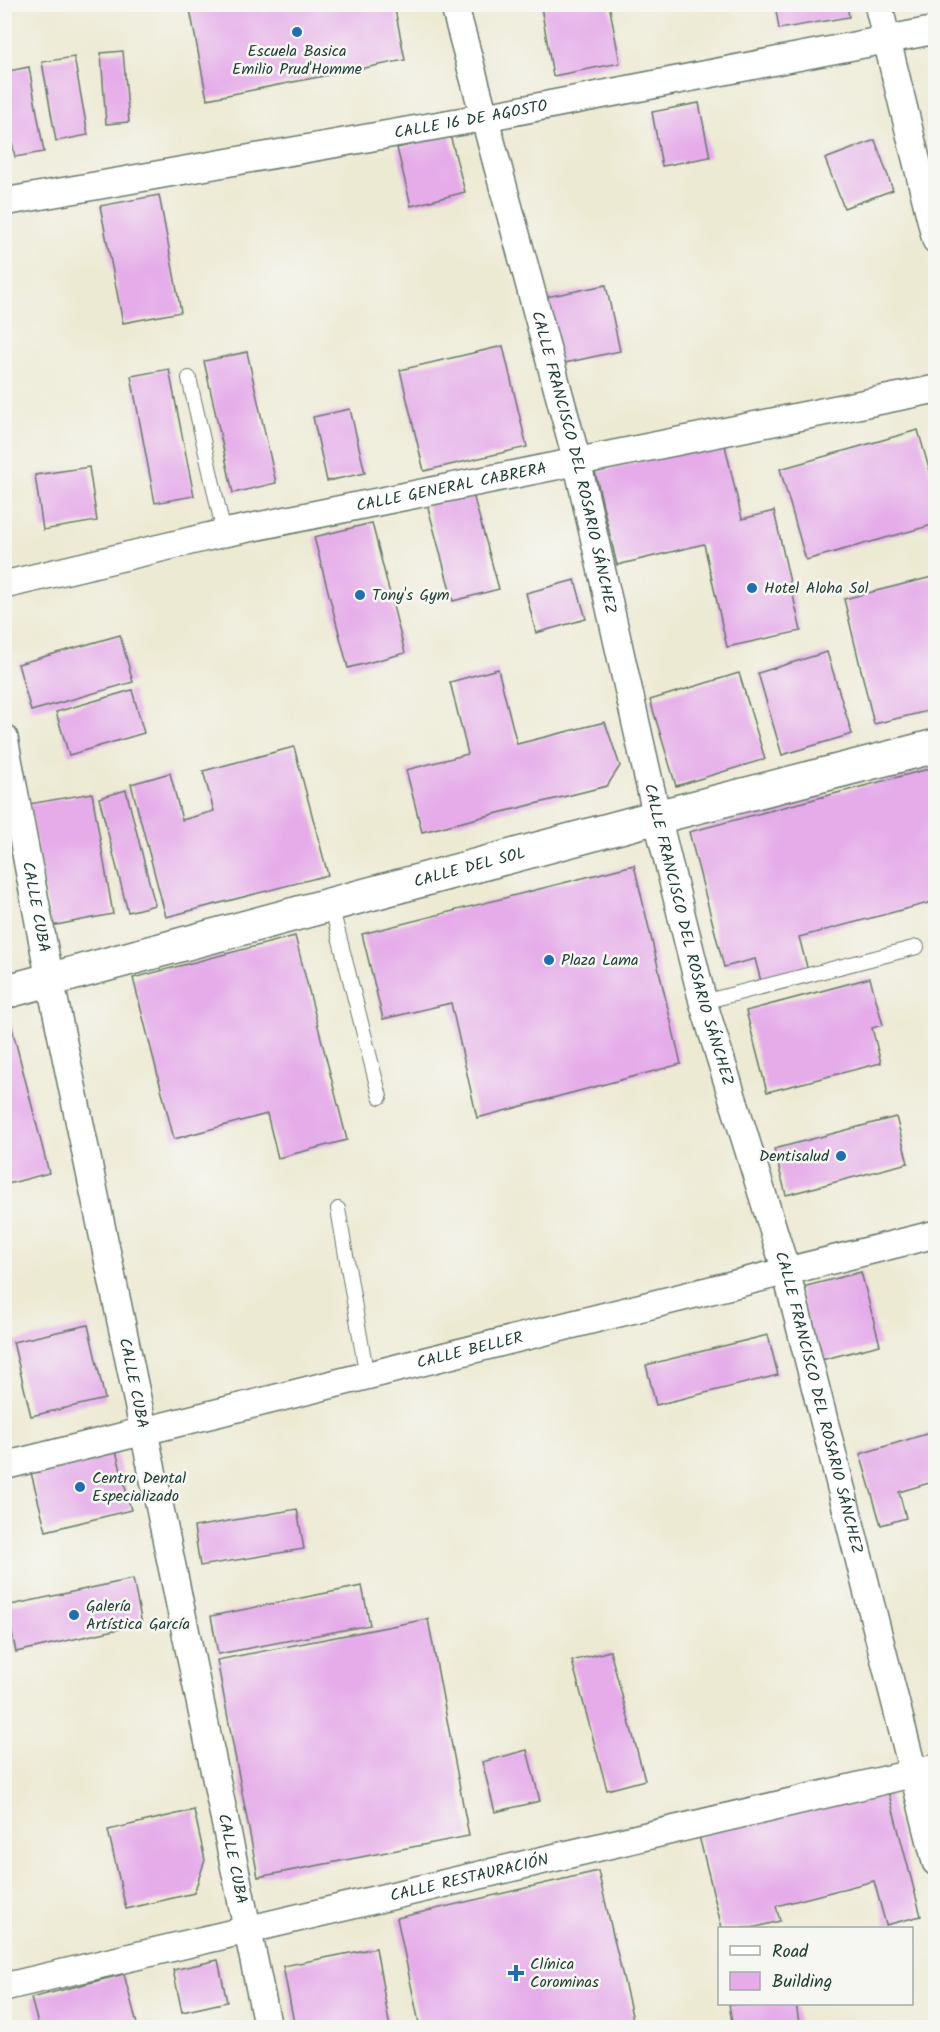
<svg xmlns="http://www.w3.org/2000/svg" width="940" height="2032" font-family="Kalam,sans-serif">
<rect width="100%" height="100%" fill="#f6f6f2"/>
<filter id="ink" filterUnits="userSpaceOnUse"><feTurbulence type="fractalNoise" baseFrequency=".0167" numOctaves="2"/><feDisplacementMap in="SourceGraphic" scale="12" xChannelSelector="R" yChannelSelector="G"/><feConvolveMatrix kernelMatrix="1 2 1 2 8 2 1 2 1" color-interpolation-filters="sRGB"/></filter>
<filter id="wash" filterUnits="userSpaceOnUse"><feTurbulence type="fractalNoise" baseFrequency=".008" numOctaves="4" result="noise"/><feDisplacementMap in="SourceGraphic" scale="24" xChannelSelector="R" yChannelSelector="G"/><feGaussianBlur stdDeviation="1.35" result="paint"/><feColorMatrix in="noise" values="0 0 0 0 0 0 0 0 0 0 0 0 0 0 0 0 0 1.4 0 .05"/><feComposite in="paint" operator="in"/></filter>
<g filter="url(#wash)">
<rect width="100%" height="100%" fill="#edead4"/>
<path fill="#8fcc81" stroke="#57845a" stroke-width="1.5" d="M 4,905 L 12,940 L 5,942 L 4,942 Z"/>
<g id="blocks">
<g fill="#e5ace9">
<path d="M 189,4 L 394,4 L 405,60 L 207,99 Z"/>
<path d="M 556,4 L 609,4 L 620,63 L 553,76 L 541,7 Z"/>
<path d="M 775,4 L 847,4 L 849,17 L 779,29 Z"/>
<path d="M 123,51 L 129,122 L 106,124 L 101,53 Z"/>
<path d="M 74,57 L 88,135 L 56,141 L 42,62 Z"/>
<path d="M 29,67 L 44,152 L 15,157 L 4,102 L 4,72 Z"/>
<path d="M 699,103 L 710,157 L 662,166 L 652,112 Z"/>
<path d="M 450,135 L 465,192 L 411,206 L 397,148 Z"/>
<path d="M 875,140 L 893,190 L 844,208 L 825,159 Z"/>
<path d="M 159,195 L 181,312 L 123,323 L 100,206 Z"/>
<path d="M 606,285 L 620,351 L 560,364 L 546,297 Z"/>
<path d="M 503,346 L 527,447 L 424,471 L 400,370 Z"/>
<path d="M 247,352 L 276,483 L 233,493 L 204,361 Z"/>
<path d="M 169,369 L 194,496 L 155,503 L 131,376 Z"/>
<path d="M 350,409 L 365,473 L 327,481 L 313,417 Z"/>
<path d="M 918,430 L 936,493 L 936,524 L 806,560 L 780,469 Z"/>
<path d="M 724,441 L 742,519 L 774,511 L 801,631 L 727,647 L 704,544 L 617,565 L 595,472 Z"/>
<path d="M 89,467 L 97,521 L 43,530 L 35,475 Z"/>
<path d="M 471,487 L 499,589 L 453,601 L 426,500 Z"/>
<path d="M 372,523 L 405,653 L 348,668 L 314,537 Z"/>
<path d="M 936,576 L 936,709 L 874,724 L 844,599 Z"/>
<path d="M 575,580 L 586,619 L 536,633 L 526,593 Z"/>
<path d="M 120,635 L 133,682 L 31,711 L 18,664 Z"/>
<path d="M 827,652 L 852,734 L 782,755 L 758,673 Z"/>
<path d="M 498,669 L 517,744 L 605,722 L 620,766 L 607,786 L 422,832 L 406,770 L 468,754 L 450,682 Z"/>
<path d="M 739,673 L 765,759 L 676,786 L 650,700 Z"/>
<path d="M 132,690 L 144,733 L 69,755 L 56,712 Z"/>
<path d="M 294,747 L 328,875 L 166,917 L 131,784 L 170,773 L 182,820 L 214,811 L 203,771 Z"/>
<path d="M 936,767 L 936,901 L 799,937 L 807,967 L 803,975 L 762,985 L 755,959 L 724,967 L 689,832 Z"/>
<path d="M 126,790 L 155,905 L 128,912 L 99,798 Z"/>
<path d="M 92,793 L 113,914 L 51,926 L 29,804 Z"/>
<path d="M 634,865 L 681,1064 L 477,1118 L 451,1003 L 383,1019 L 362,934 Z"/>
<path d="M 295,936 L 347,1140 L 278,1158 L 267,1114 L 174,1139 L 133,978 Z"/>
<path d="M 870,978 L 883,1025 L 872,1028 L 881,1063 L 767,1092 L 746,1011 Z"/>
<path d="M 9,1016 L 49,1173 L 4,1185 L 4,1017 Z"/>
<path d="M 896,1117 L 908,1163 L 786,1195 L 774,1149 Z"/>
<path d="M 861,1272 L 880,1345 L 817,1361 L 799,1288 Z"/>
<path d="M 88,1325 L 105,1399 L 31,1416 L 13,1342 Z"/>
<path d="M 768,1335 L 778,1375 L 656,1405 L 646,1365 Z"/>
<path d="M 936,1431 L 936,1481 L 899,1492 L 906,1518 L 881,1525 L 860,1454 Z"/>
<path d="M 114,1443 L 131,1510 L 46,1531 L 29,1465 Z"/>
<path d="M 297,1509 L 304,1549 L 200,1566 L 194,1527 Z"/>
<path d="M 133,1579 L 142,1624 L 16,1652 L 6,1606 Z"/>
<path d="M 362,1586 L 370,1625 L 218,1654 L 211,1616 Z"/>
<path d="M 428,1619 L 469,1836 L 258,1877 L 217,1660 Z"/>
<path d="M 610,1651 L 645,1780 L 607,1790 L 572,1661 Z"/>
<path d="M 527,1750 L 540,1801 L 495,1812 L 482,1762 Z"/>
<path d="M 887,1787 L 921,1916 L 886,1925 L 874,1881 L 776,1906 L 780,1921 L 752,1928 L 722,1928 L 699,1836 Z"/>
<path d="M 194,1810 L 205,1860 L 194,1893 L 126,1909 L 108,1830 Z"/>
<path d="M 598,1871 L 635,2028 L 420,2028 L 397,1918 Z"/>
<path d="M 376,1948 L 390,2028 L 295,2028 L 283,1966 Z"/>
<path d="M 218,1960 L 227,2002 L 182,2012 L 173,1970 Z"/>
<path d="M 124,1974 L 138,2028 L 39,2028 L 31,1998 Z"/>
<path d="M 729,2004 L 796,2004 L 800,2028 L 733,2028 Z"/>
</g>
</g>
</g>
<g filter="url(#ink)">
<use href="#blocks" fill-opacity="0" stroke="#677a6c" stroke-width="1.5"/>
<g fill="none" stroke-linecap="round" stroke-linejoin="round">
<defs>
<g id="lane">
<path d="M 189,378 L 224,533"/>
<path d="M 331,905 L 380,1097"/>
<path d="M 703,1002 L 917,947"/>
<path d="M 338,1209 L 367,1377"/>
</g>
<g id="street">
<path id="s1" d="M 454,4 L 577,461 L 657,817 L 703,1002 L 786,1271 L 936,1862"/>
<path d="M 878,4 L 936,240"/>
<path id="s2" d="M 4,202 L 486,117 L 936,30"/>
<path id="s3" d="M 4,585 L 224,533 L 936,389"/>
<path id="s4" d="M 4,738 L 50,980 L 268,2028"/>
<path id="s5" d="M 4,1466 L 936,1234"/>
<path id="s6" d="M 4,1987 L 936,1768"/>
</g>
<g id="secondary">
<path id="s7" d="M 4,992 L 657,817 L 936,746"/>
</g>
</defs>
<use href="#lane" stroke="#677a6c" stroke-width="16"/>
<use href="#street" stroke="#677a6c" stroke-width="30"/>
<use href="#secondary" stroke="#677a6c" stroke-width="36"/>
<use href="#lane" stroke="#fff" stroke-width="14"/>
<use href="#street" stroke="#fff" stroke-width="27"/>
<use href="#secondary" stroke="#fff" stroke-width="33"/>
</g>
</g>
<g fill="#1f6fb2" stroke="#f6f6f2" stroke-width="2">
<circle cx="297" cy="32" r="6"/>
<circle cx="752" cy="588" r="6"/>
<circle cx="360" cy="595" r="6"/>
<circle cx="549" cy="960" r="6"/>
<circle cx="841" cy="1156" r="6"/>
<circle cx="80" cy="1487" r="6"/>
<circle cx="74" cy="1615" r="6"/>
<path d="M513 1964h6v6h6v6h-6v6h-6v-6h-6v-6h6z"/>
</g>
<g text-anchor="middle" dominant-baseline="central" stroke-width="5" stroke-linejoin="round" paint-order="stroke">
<g font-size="16" fill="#1f3d34" stroke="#f6f6f2" text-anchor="start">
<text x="297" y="51" text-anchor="middle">Escuela Basica<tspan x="297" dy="18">Emilio Prud'Homme</tspan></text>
<text x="764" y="588">Hotel Aloha Sol</text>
<text x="372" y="595">Tony's Gym</text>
<text x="561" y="960">Plaza Lama</text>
<text x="829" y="1156" text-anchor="end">Dentisalud</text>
<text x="92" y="1478">Centro Dental<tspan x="92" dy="18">Especializado</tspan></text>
<text x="86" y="1606">Galería<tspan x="86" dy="18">Artística García</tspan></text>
<text x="530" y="1964">Clínica<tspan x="530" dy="18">Corominas</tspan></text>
</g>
<g font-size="16" fill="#1f3d34" stroke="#f6f6f2">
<text stroke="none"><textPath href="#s2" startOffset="474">CALLE 16 DE AGOSTO</textPath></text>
<text stroke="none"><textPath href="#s1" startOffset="474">CALLE FRANCISCO DEL ROSARIO SÁNCHEZ</textPath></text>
<text stroke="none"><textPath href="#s3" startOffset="458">CALLE GENERAL CABRERA</textPath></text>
<text stroke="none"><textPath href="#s7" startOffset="482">CALLE DEL SOL</textPath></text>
<text stroke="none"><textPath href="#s4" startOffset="172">CALLE CUBA</textPath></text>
<text stroke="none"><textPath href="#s1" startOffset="960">CALLE FRANCISCO DEL ROSARIO SÁNCHEZ</textPath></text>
<text stroke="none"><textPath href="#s5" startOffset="480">CALLE BELLER</textPath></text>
<text stroke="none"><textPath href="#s4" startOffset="658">CALLE CUBA</textPath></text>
<text stroke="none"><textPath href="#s1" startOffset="1446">CALLE FRANCISCO DEL ROSARIO SÁNCHEZ</textPath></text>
<text stroke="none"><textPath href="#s4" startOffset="1144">CALLE CUBA</textPath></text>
<text stroke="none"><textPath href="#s6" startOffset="478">CALLE RESTAURACIÓN</textPath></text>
</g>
</g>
<rect width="940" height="2032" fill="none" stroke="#f6f6f2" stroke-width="24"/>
<rect x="718" y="1927" width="195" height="78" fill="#f6f6f2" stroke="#a0aca6" stroke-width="1.5"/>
<rect x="730" y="1946" width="30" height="9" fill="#ffffff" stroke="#a0aca6" stroke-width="1.5"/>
<text x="772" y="1957" font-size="18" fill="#1f3d34">Road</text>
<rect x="730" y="1972" width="30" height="18" fill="#e5ace9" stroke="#a0aca6" stroke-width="1.5"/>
<text x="772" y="1987" font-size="18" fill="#1f3d34">Building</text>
</svg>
